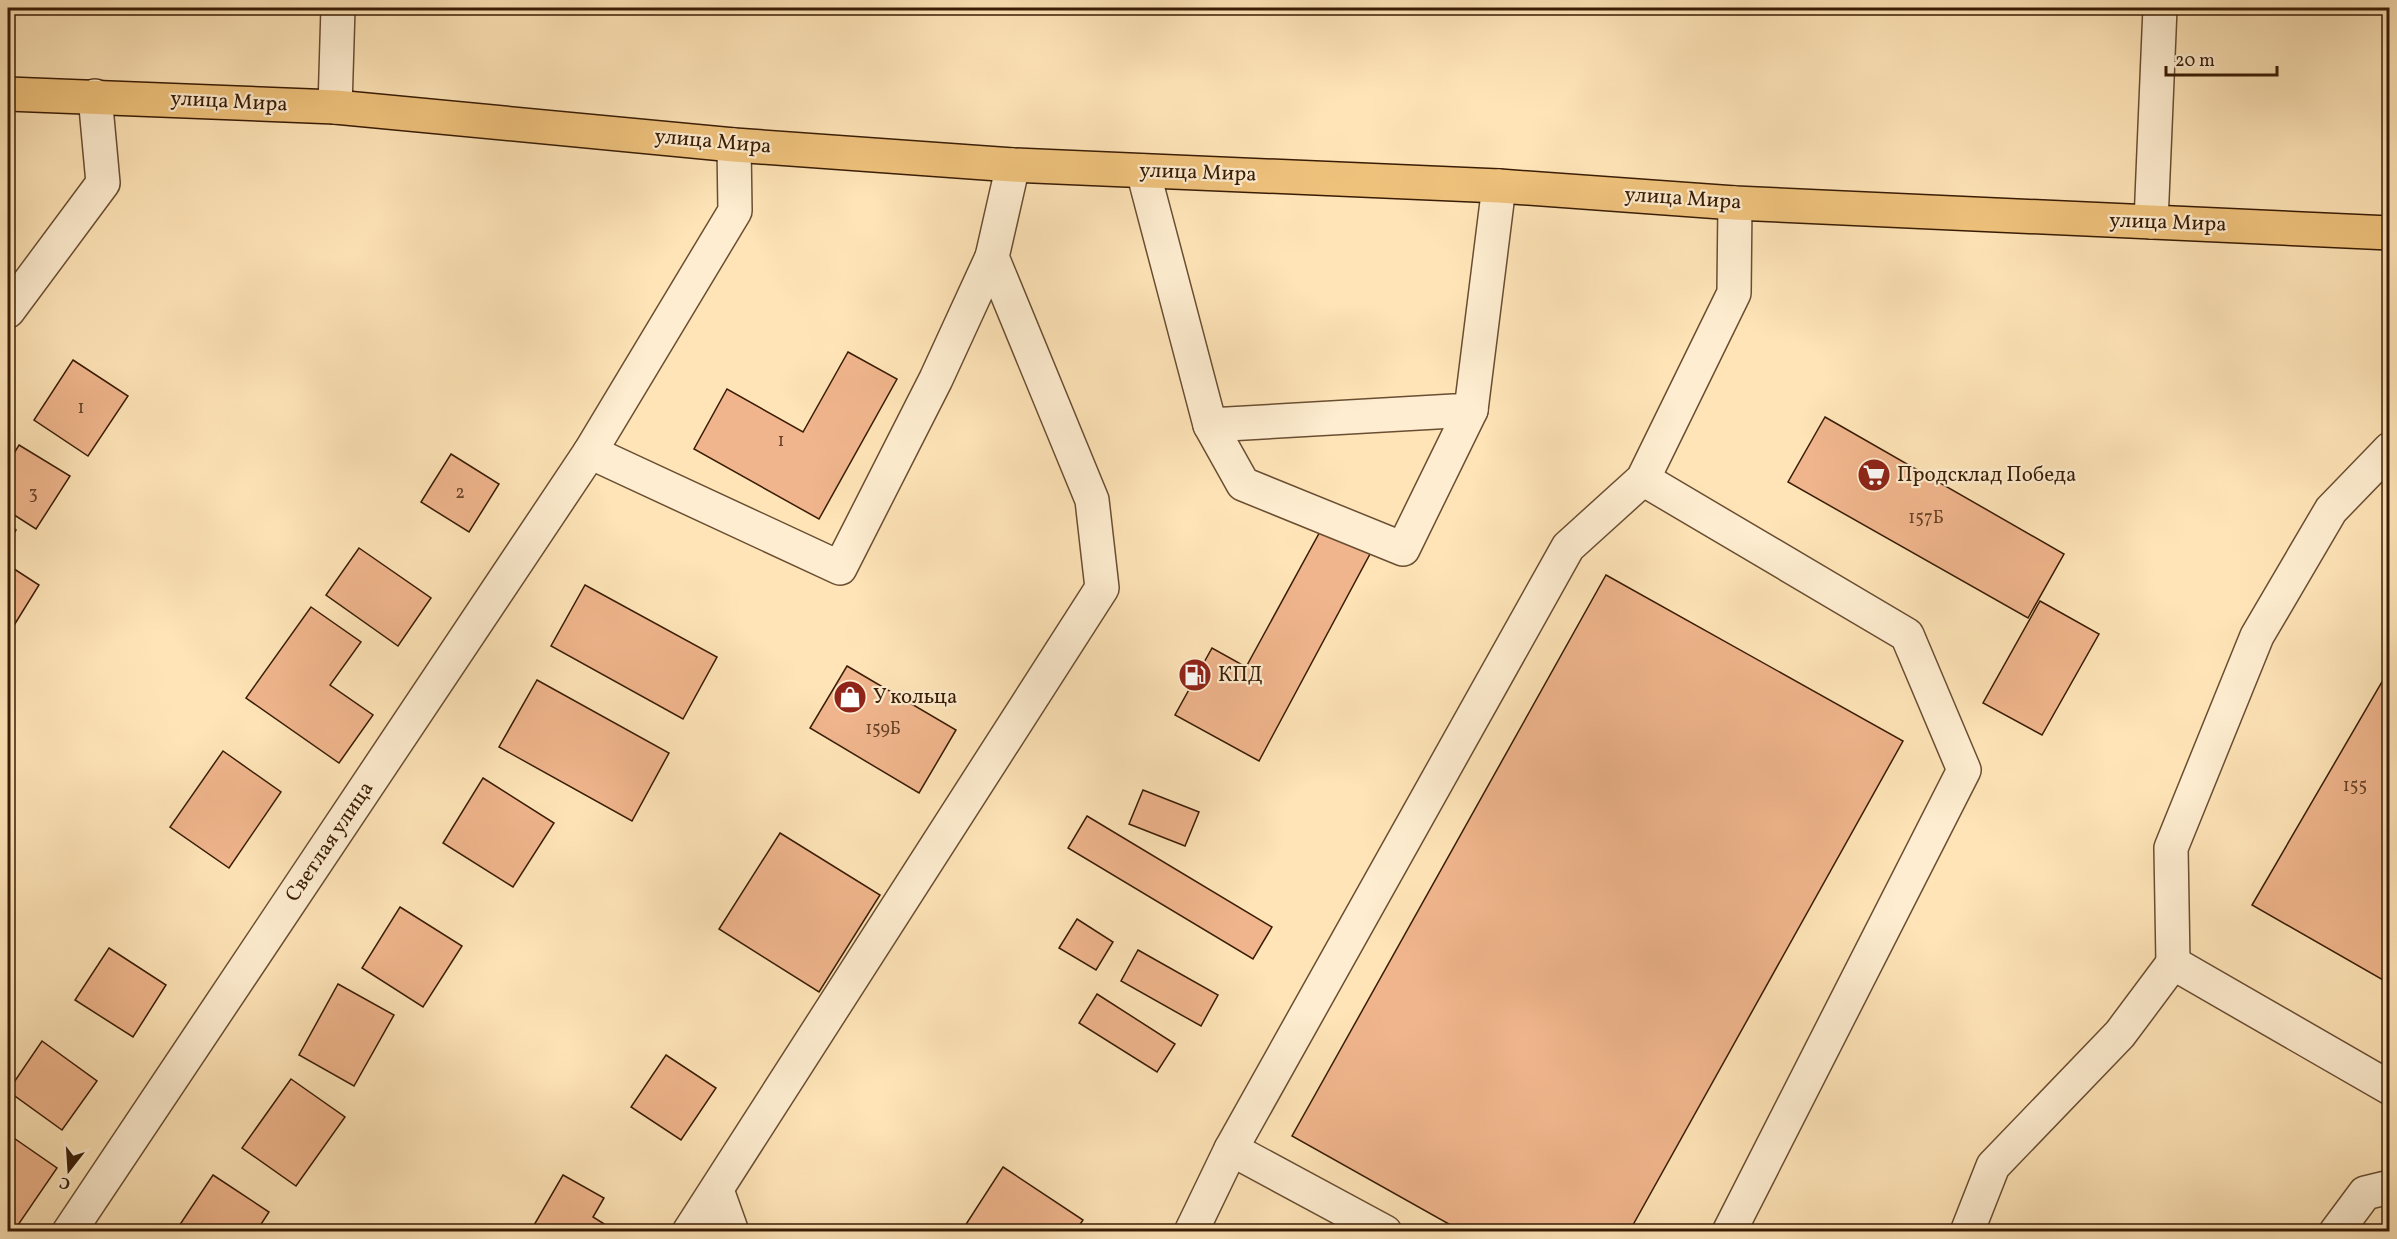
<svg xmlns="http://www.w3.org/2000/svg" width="2397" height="1239" font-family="Vollkorn,serif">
<rect width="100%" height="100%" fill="#fee4b7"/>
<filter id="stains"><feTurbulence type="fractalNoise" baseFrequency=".00333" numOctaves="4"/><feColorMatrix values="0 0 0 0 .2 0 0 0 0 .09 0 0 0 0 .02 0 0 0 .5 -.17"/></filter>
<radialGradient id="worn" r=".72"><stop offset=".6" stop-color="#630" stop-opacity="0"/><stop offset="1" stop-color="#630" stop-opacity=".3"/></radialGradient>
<g fill="#f0b58c" stroke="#391c05" stroke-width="1.5">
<path d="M 848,352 L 897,379 L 819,519 L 694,449 L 727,389 L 803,432 Z"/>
<path d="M 73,360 L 128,396 L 88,456 L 34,420 Z"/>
<path d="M 1825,417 L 2064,554 L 2028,618 L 1788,482 Z"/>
<path d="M 19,445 L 70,476 L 36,529 L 8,511 L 8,463 Z"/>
<path d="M 451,454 L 499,484 L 469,532 L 421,502 Z"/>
<path d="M 8,525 L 16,530 L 8,544 Z"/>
<path d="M 1322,528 L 1370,554 L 1259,761 L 1175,715 L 1212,648 L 1246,667 Z"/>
<path d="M 359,548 L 431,598 L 398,646 L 326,595 Z"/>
<path d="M 8,565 L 39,585 L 8,635 Z"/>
<path d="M 1606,575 L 1903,741 L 1629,1232 L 1463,1232 L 1292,1136 Z"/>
<path d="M 585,585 L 717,657 L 683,719 L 551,646 Z"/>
<path d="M 2040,601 L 2099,634 L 2042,735 L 1983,703 Z"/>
<path d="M 311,607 L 361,642 L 330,685 L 373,715 L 339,763 L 246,698 Z"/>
<path d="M 847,666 L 956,730 L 919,793 L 810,728 Z"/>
<path d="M 2390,668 L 2390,984 L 2252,905 Z"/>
<path d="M 537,680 L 669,753 L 632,821 L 499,747 Z"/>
<path d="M 223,751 L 281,792 L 229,868 L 170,827 Z"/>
<path d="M 483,778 L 554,823 L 513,887 L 443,843 Z"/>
<path d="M 1143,790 L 1199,812 L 1185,846 L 1129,824 Z"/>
<path d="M 1087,816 L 1272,927 L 1253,959 L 1068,848 Z"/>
<path d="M 780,833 L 880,895 L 819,992 L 719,929 Z"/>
<path d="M 400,907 L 462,946 L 423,1007 L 362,968 Z"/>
<path d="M 1077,919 L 1113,942 L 1096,970 L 1059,948 Z"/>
<path d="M 109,948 L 166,985 L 133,1037 L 75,1000 Z"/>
<path d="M 1138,950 L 1218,995 L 1201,1026 L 1121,981 Z"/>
<path d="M 338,984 L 394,1015 L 354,1086 L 299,1055 Z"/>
<path d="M 1097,994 L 1175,1044 L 1157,1072 L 1079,1023 Z"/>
<path d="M 42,1041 L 97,1081 L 62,1130 L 8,1091 Z"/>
<path d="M 666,1055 L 716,1088 L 681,1140 L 631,1107 Z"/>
<path d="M 291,1079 L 345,1117 L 296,1186 L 242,1148 Z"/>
<path d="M 8,1134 L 57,1168 L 16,1228 L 8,1222 Z"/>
<path d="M 1003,1167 L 1083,1220 L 1075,1232 L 961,1232 Z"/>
<path d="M 213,1175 L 269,1212 L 256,1232 L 175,1232 Z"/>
<path d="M 563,1175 L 604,1198 L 593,1217 L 617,1232 L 530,1232 Z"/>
</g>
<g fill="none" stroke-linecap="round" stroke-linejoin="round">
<defs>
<g id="minor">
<path d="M 335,107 L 338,8"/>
<path d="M 734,145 L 735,211 L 590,452 L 840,568 L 936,379 L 992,257"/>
<path d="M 1143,171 L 1210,425 L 1471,410 L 1499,186"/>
<path d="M 2151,222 L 2160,8"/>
<path d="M 8,311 L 103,183 L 95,96"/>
<path d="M 1210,425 L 1243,484 L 1403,549 L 1471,410"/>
<path d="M 1643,479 L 1907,635 L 1964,770 L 1729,1232"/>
<path d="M 2173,963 L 2171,848 L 2257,636 L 2331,510 L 2390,449"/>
<path d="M 1231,1149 L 1385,1232"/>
<path d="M 717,1190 L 732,1232"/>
<path d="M 69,1232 L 590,452"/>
<path d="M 689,1232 L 1102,588 L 1092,500 L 992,257 L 1013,165"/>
<path d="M 1191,1232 L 1231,1149 L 1568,547 L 1643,479 L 1734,293 L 1735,203"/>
<path d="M 1967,1232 L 1993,1166 L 2120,1034 L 2173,963 L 2390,1088"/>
<path d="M 2336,1232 L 2365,1193 L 2390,1187"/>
</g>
<path id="major" d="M 8,94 L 335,107 L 734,145 L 1013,165 L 1499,186 L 1735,203 L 2390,233"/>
</defs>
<use href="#minor" stroke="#6a4e32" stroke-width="36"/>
<use href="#major" stroke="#391c05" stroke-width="36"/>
<use href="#minor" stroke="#feedd0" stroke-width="33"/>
<use href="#major" stroke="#efc27c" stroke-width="33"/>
</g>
<defs>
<symbol id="supermarket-disc" viewBox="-11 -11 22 22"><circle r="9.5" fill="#8f2418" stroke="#feedd0"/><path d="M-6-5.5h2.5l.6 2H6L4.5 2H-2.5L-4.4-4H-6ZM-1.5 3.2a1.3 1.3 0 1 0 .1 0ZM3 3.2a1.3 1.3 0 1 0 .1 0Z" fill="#fff"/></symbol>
<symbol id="fuel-disc" viewBox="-11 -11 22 22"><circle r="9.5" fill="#8f2418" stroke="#feedd0"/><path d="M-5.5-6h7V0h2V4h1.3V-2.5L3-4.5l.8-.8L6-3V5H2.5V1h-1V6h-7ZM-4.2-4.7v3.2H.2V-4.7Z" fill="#fff"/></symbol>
<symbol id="shop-disc" viewBox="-11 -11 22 22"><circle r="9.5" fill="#8f2418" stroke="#feedd0"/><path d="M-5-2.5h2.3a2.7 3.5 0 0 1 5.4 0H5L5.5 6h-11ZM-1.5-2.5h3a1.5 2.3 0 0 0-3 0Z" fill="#fff"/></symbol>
</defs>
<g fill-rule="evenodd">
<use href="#supermarket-disc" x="1855" y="456" width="38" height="38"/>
<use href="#fuel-disc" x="1176" y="656" width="38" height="38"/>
<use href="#shop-disc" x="831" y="678" width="38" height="38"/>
</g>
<g text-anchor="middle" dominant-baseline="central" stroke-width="4.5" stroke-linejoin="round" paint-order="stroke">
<g font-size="18" fill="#674227">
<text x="81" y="408">1</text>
<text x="781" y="441">1</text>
<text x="460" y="493">2</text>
<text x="33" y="494">3</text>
<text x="1926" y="518">157Б</text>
<text x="883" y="729">159Б</text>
<text x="2355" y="786">155</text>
</g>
<g font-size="21" fill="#391c05" stroke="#feedd0">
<text transform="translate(229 102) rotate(3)">улица Мира</text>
<text transform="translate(713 142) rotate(5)">улица Мира</text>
<text transform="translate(1198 173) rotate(2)">улица Мира</text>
<text transform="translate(1683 199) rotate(4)">улица Мира</text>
<text transform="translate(2168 223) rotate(2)">улица Мира</text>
<text transform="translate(330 842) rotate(-56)">Светлая улица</text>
</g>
<g font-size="21" fill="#391c05" stroke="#feedd0" text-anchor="start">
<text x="1897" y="475">Продсклад Победа</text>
<text x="1218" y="675">КПД</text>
<text x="873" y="697">У кольца</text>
</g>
</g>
<rect width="2397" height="1239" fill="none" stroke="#fee4b7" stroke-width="30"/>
<rect x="9" y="9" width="2379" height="1221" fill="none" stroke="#391c05" stroke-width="3"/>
<rect x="15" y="15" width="2367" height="1209" fill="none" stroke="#391c05" stroke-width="1.5"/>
<g transform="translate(69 1170) rotate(197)" stroke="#feedd0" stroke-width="4.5" paint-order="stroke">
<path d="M0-4.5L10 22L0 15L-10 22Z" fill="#391c05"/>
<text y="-9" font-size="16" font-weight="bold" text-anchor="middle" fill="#391c05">С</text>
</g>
<path d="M2166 66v9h111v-9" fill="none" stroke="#391c05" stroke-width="3"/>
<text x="2175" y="66" font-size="18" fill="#391c05" stroke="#feedd0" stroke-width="4.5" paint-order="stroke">20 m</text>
<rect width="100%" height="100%" filter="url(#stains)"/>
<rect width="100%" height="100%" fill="url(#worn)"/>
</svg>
